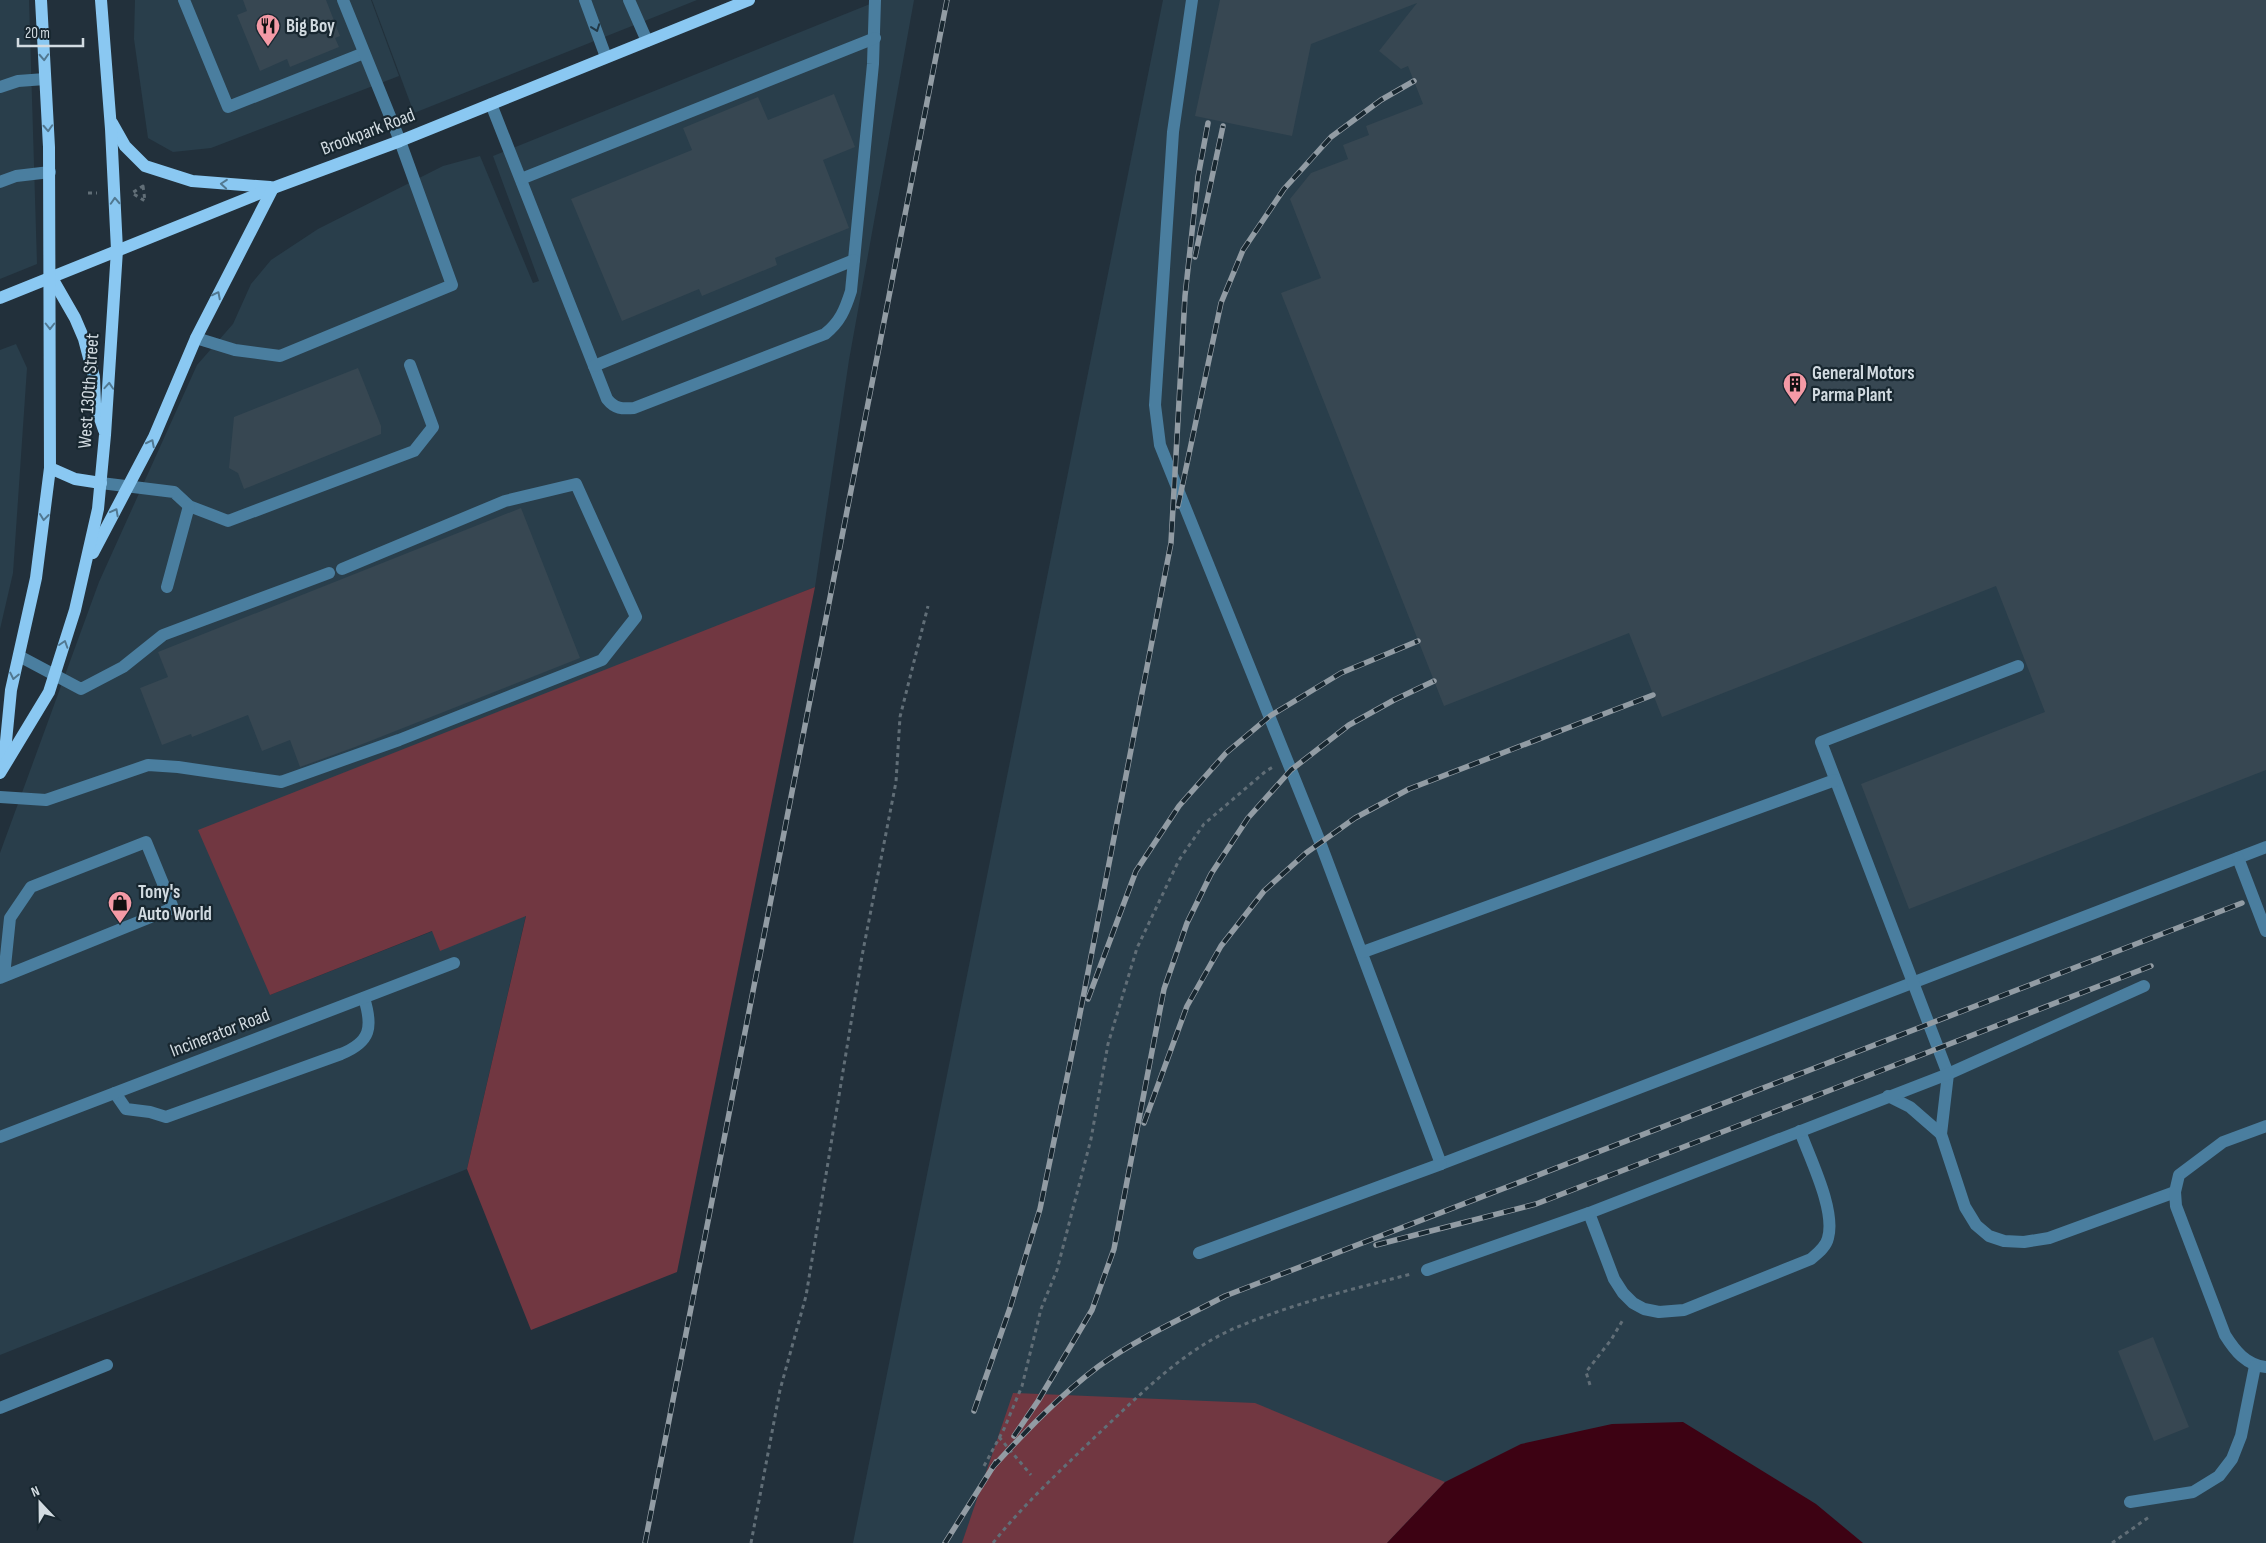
<svg xmlns="http://www.w3.org/2000/svg" width="2266" height="1543" font-family="'Sofia Sans Condensed',sans-serif">
<rect width="100%" height="100%" fill="#22303b"/>
<g fill="#293e4b">
<path d="M 0,0 L 29,0 L 37,264 L 0,279 Z"/>
<path d="M 135,0 L 371,0 L 399,76 L 211,148 L 173,152 L 148,138 L 134,39 Z"/>
<path d="M 372,0 L 697,0 L 414,113 Z"/>
<path d="M 880,0 L 914,0 L 849,360 L 815,587 L 758,610 L 270,995 L 433,931 L 440,950 L 526,915 L 467,1169 L 0,1355 L 0,853 L 99,582 L 197,365 L 233,324 L 251,284 L 271,260 L 318,229 L 443,166 L 480,156 L 533,283 L 539,281 L 493,156 Z"/>
<path d="M 1163,0 L 2266,0 L 2266,1543 L 853,1543 Z"/>
<path d="M 16,344 L 27,368 L 13,573 L 0,629 L 0,350 Z"/>
</g>
<g fill="#713741">
<path d="M 815,587 L 677,1272 L 531,1330 L 467,1169 L 526,916 L 440,951 L 432,931 L 270,995 L 198,830 Z"/>
<path d="M 1013,1393 L 1255,1403 L 1445,1482 L 1387,1543 L 962,1543 Z"/>
</g>
<path fill="#3d0213" d="M 1683,1422 L 1816,1504 L 1863,1543 L 1387,1543 L 1445,1482 L 1521,1444 L 1612,1424 Z"/>
<g fill="#374752">
<path d="M 243,0 L 326,0 L 340,36 L 335,38 L 339,47 L 290,67 L 287,59 L 260,71 L 237,15 L 247,11 Z"/>
<path d="M 1220,0 L 2266,0 L 2266,770 L 1909,909 L 1861,784 L 2045,712 L 1996,586 L 1662,717 L 1629,633 L 1444,706 L 1281,293 L 1321,278 L 1290,199 L 1311,173 L 1348,159 L 1343,145 L 1369,135 L 1366,126 L 1423,104 L 1408,66 L 1401,69 L 1379,51 L 1417,3 L 1311,44 L 1292,136 L 1195,116 Z"/>
<path d="M 834,94 L 855,147 L 823,160 L 849,228 L 775,258 L 777,265 L 702,296 L 699,289 L 622,321 L 571,199 L 692,150 L 683,128 L 758,97 L 768,120 Z"/>
<path d="M 358,368 L 381,426 L 381,434 L 244,489 L 238,473 L 229,468 L 234,417 Z"/>
<path d="M 521,508 L 580,658 L 355,747 L 300,767 L 290,740 L 262,751 L 248,715 L 192,737 L 191,734 L 162,745 L 140,688 L 168,677 L 158,652 Z"/>
<path d="M 2153,1337 L 2189,1427 L 2154,1441 L 2118,1351 Z"/>
</g>
<g fill="none" stroke-linecap="round" stroke-linejoin="round">
<g stroke="#616e77" stroke-width="3" stroke-dasharray="4 4" stroke-linecap="butt">
<path d="M 143,186 L 145,201 L 132,193 Z"/>
<path d="M 88,193 L 97,193"/>
<path d="M 1590,1385 L 1586,1372 L 1611,1340 L 1624,1318"/>
<path d="M 999,1437 L 1031,1475"/>
<path d="M 984,1466 L 1004,1429 L 1022,1386 L 1041,1309 L 1057,1270 L 1091,1139 L 1108,1044 L 1137,948 L 1179,860 L 1204,824 L 1266,771 L 1273,767"/>
<path d="M 751,1543 L 780,1390 L 806,1296 L 862,956 L 896,782 L 900,717 L 928,606"/>
<path d="M 993,1543 C 1024,1504 1060,1471 1096,1436 C 1140,1395 1183,1349 1240,1326 C 1295,1303 1353,1289 1411,1274"/>
<path d="M 2112,1543 L 2149,1517"/>
</g>
<g stroke="#4a7e9f" stroke-width="12">
<path d="M 184,0 L 228,107 L 364,53"/>
<path d="M 585,0 L 606,57"/>
<path d="M 629,0 L 647,41"/>
<path d="M 1192,0 L 1173,132 L 1155,405 L 1160,445 L 1320,842 L 1441,1164 L 2266,847"/>
<path d="M 0,87 L 18,81 L 45,79"/>
<path d="M 491,104 L 607,399 C 615,409 622,409 634,408 L 825,334 C 840,322 845,310 851,291 L 873,64 L 875,0"/>
<path d="M 521,179 L 875,38"/>
<path d="M 0,182 L 16,176 L 50,172"/>
<path d="M 196,338 L 235,350 L 280,356 L 452,285 L 400,141 L 343,0"/>
<path d="M 594,366 L 854,260"/>
<path d="M 101,483 L 174,492 L 189,506 L 228,521 L 414,451 L 433,427 L 410,365"/>
<path d="M 167,587 L 189,506"/>
<path d="M 19,656 L 81,689 L 123,667 L 163,635 L 329,573"/>
<path d="M 2018,666 L 1821,742 L 1948,1074 L 1941,1134 L 1965,1207 L 1976,1225 L 1989,1236 L 2004,1241 L 2024,1242 L 2049,1238 L 2175,1192"/>
<path d="M 0,797 L 46,800 L 148,765 L 178,767 L 281,782 L 399,740 L 602,660 L 636,617 L 576,484 L 505,501 L 342,569"/>
<path d="M 2238,858 L 2266,931"/>
<path d="M 1363,952 L 1835,780"/>
<path d="M 0,978 L 173,908 L 146,842 L 31,887 L 10,918 L 4,976"/>
<path d="M 115,1093 L 126,1109 L 150,1112 L 166,1117 L 341,1054 C 371,1042 373,1027 364,998"/>
<path d="M 1888,1096 L 1910,1107 L 1941,1134"/>
<path d="M 2266,1126 L 2223,1142 L 2179,1175 L 2175,1192 L 2176,1206 L 2225,1335 C 2235,1351 2246,1365 2266,1367"/>
<path d="M 0,1137 L 454,963"/>
<path d="M 1589,1213 L 1614,1279 L 1623,1293 L 1633,1303 L 1644,1309 L 1659,1312 L 1684,1310 L 1811,1259 C 1818,1253 1826,1247 1828,1238 C 1836,1210 1810,1159 1800,1131"/>
<path d="M 1199,1253 L 1441,1164"/>
<path d="M 1427,1270 L 1589,1213 L 1948,1074 L 2144,986"/>
<path d="M 0,1408 L 107,1365"/>
<path d="M 2130,1502 L 2193,1492 L 2219,1476 L 2232,1459 L 2241,1436 L 2255,1366"/>
</g>
<g stroke="#8ac8f2" stroke-width="12">
<path d="M 112,123 L 125,146 L 145,166 L 192,181 L 270,187"/>
<path d="M 52,278 L 75,318 L 84,339 L 94,377 L 95,404 L 104,430"/>
<path d="M 0,298 L 273,188 L 400,141 L 749,0"/>
<path d="M 50,468 L 75,479 L 101,483"/>
<path d="M 93,553 L 154,437 L 196,338 L 273,188"/>
<path d="M 4,762 L 11,690 L 36,578 L 50,468 L 49,147 L 41,0"/>
<path d="M 0,773 L 49,692 L 75,610 L 98,509 L 105,435 L 117,250 L 111,129 L 101,0"/>
</g>
<defs>
<g id="rail">
<path d="M 1195,257 L 1223,126"/>
<path d="M 1178,506 L 1221,303 L 1243,250 L 1284,189 L 1331,137 L 1381,100 L 1414,81"/>
<path d="M 1088,999 L 1136,871 L 1179,806 L 1226,753 L 1270,716 L 1341,673 L 1418,641"/>
<path d="M 1144,1123 L 1187,1006 L 1221,946 L 1264,891 L 1306,853 L 1355,818 L 1409,789 L 1653,695"/>
<path d="M 1376,1245 L 1536,1204 L 2151,966"/>
<path d="M 974,1411 L 1010,1308 L 1040,1209 L 1077,1029 L 1171,543 L 1185,296 L 1198,177 L 1208,123"/>
<path d="M 1014,1436 L 1038,1401 L 1092,1310 L 1114,1249 L 1164,989 L 1187,923 L 1211,874 L 1248,818 L 1291,770 L 1349,725 L 1394,700 L 1434,681"/>
<path d="M 992,1468 C 1025,1432 1059,1396 1099,1366 C 1138,1338 1183,1318 1225,1296 L 2242,903"/>
<path d="M 645,1543 L 947,0"/>
<path d="M 945,1543 L 996,1462"/>
</g>
</defs>
<use href="#rail" stroke="#929ca4" stroke-width="5.5"/>
<use href="#rail" stroke="#182730" stroke-width="4" stroke-dasharray="11" stroke-linecap="butt"/>
</g>
<defs><path id="oneway-chevron" d="M-2-3.5L2.5 0L-2 3.5" fill="none" stroke-width="1.6" stroke-linecap="round" stroke-linejoin="round" transform="scale(1.25)"/></defs>
<use stroke="#223846" href="#oneway-chevron" transform="translate(596 28) rotate(70)"/>
<g stroke="#517891">
<use href="#oneway-chevron" transform="translate(44 57) rotate(87)"/>
<use href="#oneway-chevron" transform="translate(48 128) rotate(87)"/>
<use href="#oneway-chevron" transform="translate(224 184) rotate(-175)"/>
<use href="#oneway-chevron" transform="translate(115 201) rotate(-93)"/>
<use href="#oneway-chevron" transform="translate(217 295) rotate(-63)"/>
<use href="#oneway-chevron" transform="translate(50 326) rotate(90)"/>
<use href="#oneway-chevron" transform="translate(109 386) rotate(-86)"/>
<use href="#oneway-chevron" transform="translate(151 443) rotate(-63)"/>
<use href="#oneway-chevron" transform="translate(115 512) rotate(-62)"/>
<use href="#oneway-chevron" transform="translate(44 517) rotate(97)"/>
<use href="#oneway-chevron" transform="translate(64 644) rotate(-72)"/>
<use href="#oneway-chevron" transform="translate(14 676) rotate(102)"/>
</g>
<defs>
<symbol id="restaurant-pin" viewBox="-11 -11 22 30"><path d="M0 17L-7.5 6A9.5 9.5 0 1 1 7.5 6Z" fill="#f49aa6" stroke="#182730"/><path d="M-5-6h1v4h1v-4h1v4h1v-4h1v5L-1.5 .5V6h-2V.5L-5-1ZM5-6V6H3V1.5H1.5Q1.5-4 5-6Z" fill="#111"/></symbol>
<symbol id="building-pin" viewBox="-11 -11 22 30"><path d="M0 17L-7.5 6A9.5 9.5 0 1 1 7.5 6Z" fill="#f49aa6" stroke="#182730"/><path d="M-4-6H4V6H1V3H-1V6H-4ZM-2.5-4.3h1.7v1.8h-1.7ZM.8-4.3h1.7v1.8H.8ZM-2.5-1h1.7V.8h-1.7ZM.8-1h1.7V.8H.8Z" fill="#111"/></symbol>
<symbol id="shop-pin" viewBox="-11 -11 22 30"><path d="M0 17L-7.5 6A9.5 9.5 0 1 1 7.5 6Z" fill="#f49aa6" stroke="#182730"/><path d="M-5-2.5h2.3a2.7 3.5 0 0 1 5.4 0H5L5.5 6h-11ZM-1.5-2.5h3a1.5 2.3 0 0 0-3 0Z" fill="#111"/></symbol>
</defs>
<g fill-rule="evenodd">
<use href="#restaurant-pin" x="254" y="12" width="28" height="38"/>
<use href="#building-pin" x="1781" y="370" width="28" height="38"/>
<use href="#shop-pin" x="106" y="889" width="28" height="38"/>
</g>
<g text-anchor="middle" dominant-baseline="central" stroke-width="4.5" stroke-linejoin="round" paint-order="stroke">
<g font-size="19" font-weight="bold" fill="#d2dbe1" stroke="#182730" text-anchor="start">
<text x="286" y="26">Big Boy</text>
<text x="1812" y="373">General Motors<tspan x="1812" dy="22">Parma Plant</tspan></text>
<text x="138" y="892">Tony's<tspan x="138" dy="22">Auto World</tspan></text>
</g>
<g font-size="19" fill="#d2dbe1" stroke="#182730">
<text transform="translate(368 132) rotate(-21)">Brookpark Road</text>
<text transform="translate(89 391) rotate(-86)">West 130th Street</text>
<text transform="translate(220 1033) rotate(-21)">Incinerator Road</text>
</g>
</g>
<g transform="translate(40 1503) rotate(338)" stroke="#182730" stroke-width="4" paint-order="stroke">
<path d="M0-4L9 19L0 12L-9 19Z" fill="#d2dbe1"/>
<text y="-8" font-size="14" font-weight="bold" text-anchor="middle" fill="#d2dbe1">N</text>
</g>
<path d="M18 38v8h65v-8" fill="none" stroke="#d2dbe1" stroke-width="2.5"/>
<text x="25" y="38" font-size="15" fill="#d2dbe1" stroke="#182730" stroke-width="4" paint-order="stroke">20 m</text>
</svg>
